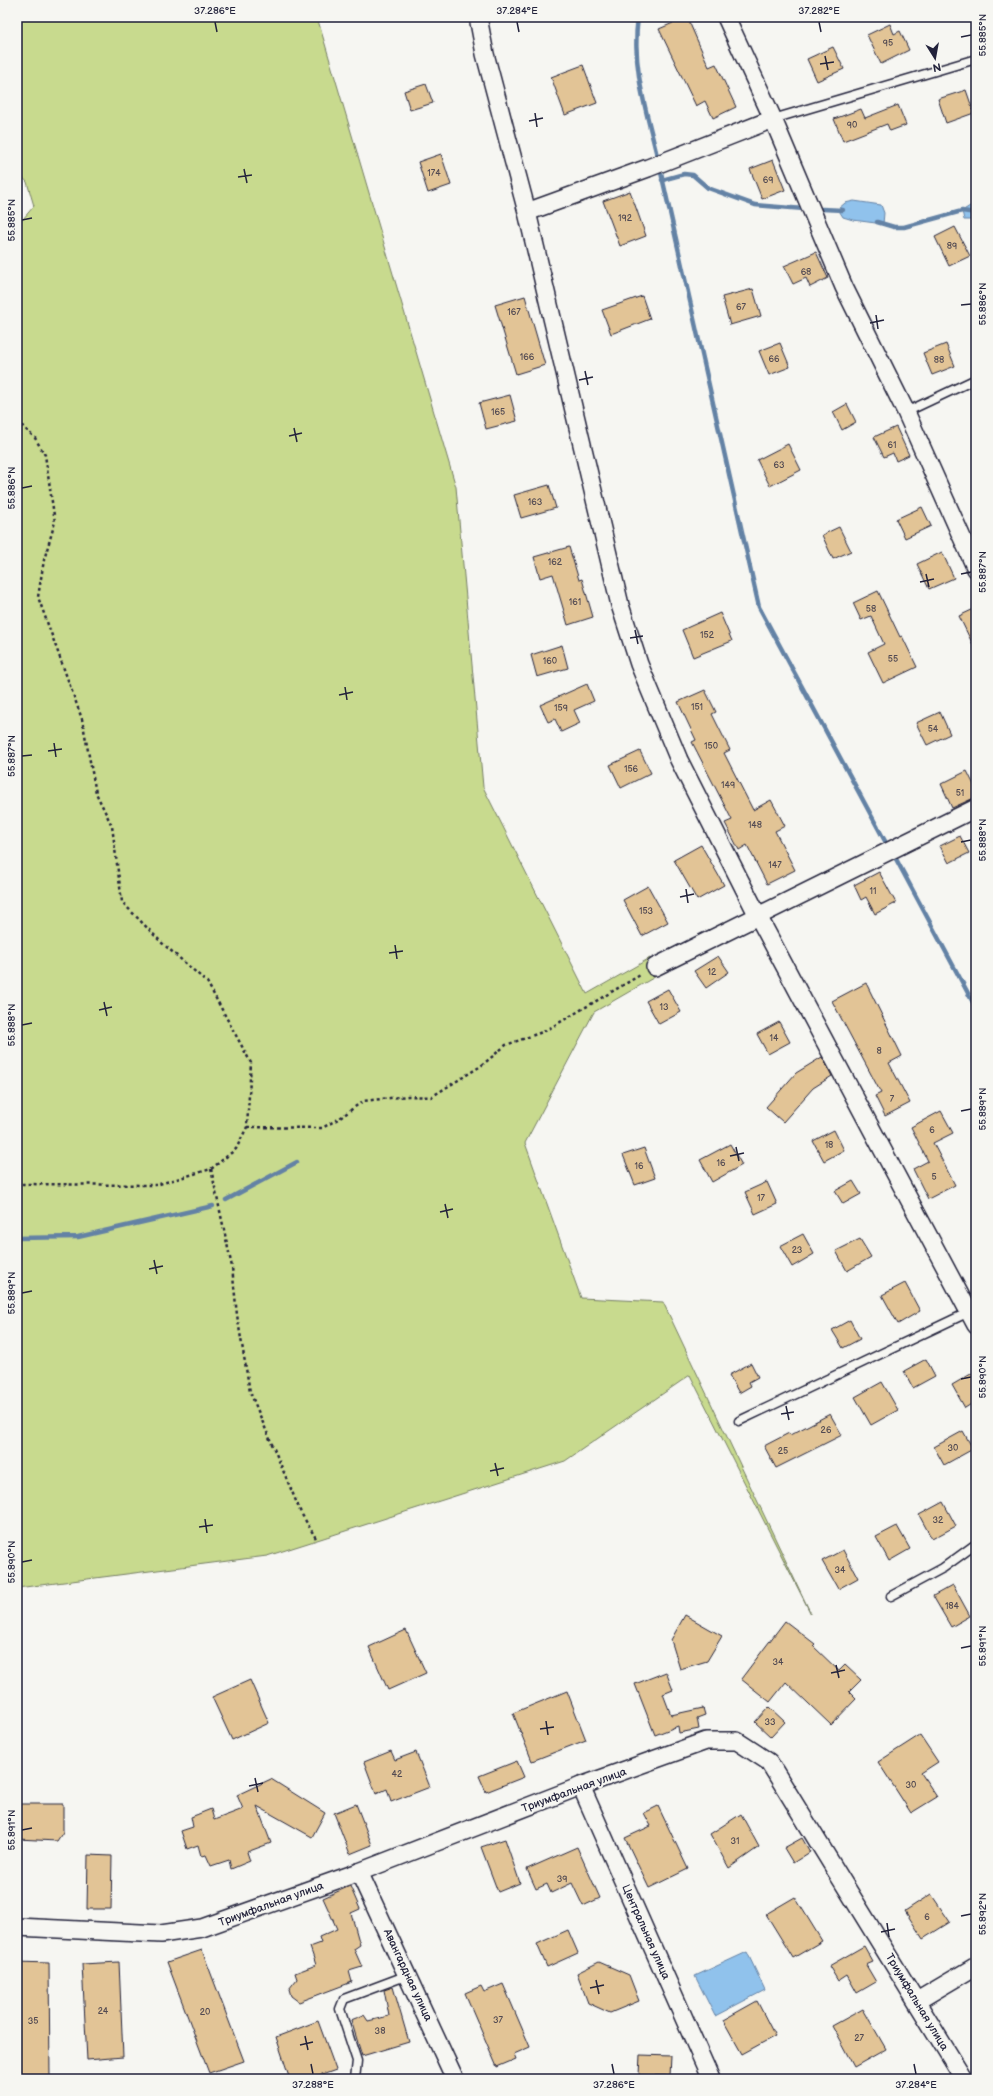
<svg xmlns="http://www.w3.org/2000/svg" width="993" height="2096" font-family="'Balsamiq Sans',sans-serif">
<rect width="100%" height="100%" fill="#f6f6f2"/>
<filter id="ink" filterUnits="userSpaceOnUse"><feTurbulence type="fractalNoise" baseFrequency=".025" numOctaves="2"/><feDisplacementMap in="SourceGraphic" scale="8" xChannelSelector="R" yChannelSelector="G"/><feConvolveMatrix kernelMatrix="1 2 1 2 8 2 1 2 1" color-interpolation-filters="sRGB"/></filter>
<g filter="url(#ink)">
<path fill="#c8da8e" stroke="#757e64" d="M 17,17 L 317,17 L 456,487 L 483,787 L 587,994 L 650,958 L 660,974 L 594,1012 L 525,1143 L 581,1298 L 663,1302 L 811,1614 L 690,1375 L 565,1461 L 267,1556 L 17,1588 L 17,226 L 34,206 L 27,182 L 17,171 Z"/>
<g fill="#90c2ec" stroke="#6482a5">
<path d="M 854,201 L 881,205 L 884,213 L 883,224 L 853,220 L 843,217 L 838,209 L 845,203 Z"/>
<path d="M 970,206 L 976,206 L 976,220 L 964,220 L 962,211 Z"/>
<path d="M 747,1952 L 765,1990 L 715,2016 L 695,1976 Z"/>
</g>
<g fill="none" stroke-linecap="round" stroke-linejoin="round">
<g stroke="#6482a5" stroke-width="4.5">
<path d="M 638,17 C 631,66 647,113 658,160"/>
<path d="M 660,168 L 759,607 L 885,841"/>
<path d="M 662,180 L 684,174 L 693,175 L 708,188 L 755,205 L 804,209"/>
<path d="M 822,209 L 843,210"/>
<path d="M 877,222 L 894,227 L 904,227 L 962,211 L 976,213"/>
<path d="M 896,859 L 976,1008"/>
<path d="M 226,1200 L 297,1162"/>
<path d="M 17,1238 L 78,1237 L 213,1206"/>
</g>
</g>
<g fill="#e2c496" stroke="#22223b">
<path d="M 687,17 L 709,67 L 716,64 L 736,107 L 713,118 L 705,101 L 696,106 L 659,29 Z"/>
<path d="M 890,24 L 894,34 L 900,31 L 909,50 L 881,64 L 867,35 Z"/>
<path d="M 833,47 L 844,69 L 817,81 L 807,59 Z"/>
<path d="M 583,65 L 597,103 L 565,115 L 551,77 Z"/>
<path d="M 426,84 L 433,103 L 410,110 L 404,91 Z"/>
<path d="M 966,90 L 974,113 L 946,123 L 938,99 Z"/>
<path d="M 898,105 L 906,125 L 890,131 L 887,124 L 843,141 L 834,119 L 861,109 L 865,118 Z"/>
<path d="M 441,154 L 451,185 L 428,193 L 418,162 Z"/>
<path d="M 773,160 L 785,190 L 762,199 L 750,169 Z"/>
<path d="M 630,191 L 646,236 L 620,246 L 603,201 Z"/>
<path d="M 955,227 L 970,256 L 949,266 L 935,237 Z"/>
<path d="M 816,252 L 828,278 L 810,287 L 806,278 L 793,284 L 784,266 Z"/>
<path d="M 753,289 L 761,316 L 730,325 L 722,297 Z"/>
<path d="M 525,296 L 545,365 L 516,374 L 495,305 Z"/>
<path d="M 642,296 L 650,319 L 611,334 L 602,310 Z"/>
<path d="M 780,343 L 790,367 L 769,375 L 759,351 Z"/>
<path d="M 946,344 L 955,366 L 932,375 L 923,353 Z"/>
<path d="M 510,395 L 517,421 L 486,429 L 479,403 Z"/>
<path d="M 847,404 L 856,422 L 842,430 L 833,412 Z"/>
<path d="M 896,427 L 909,455 L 896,461 L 893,453 L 884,457 L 874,437 Z"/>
<path d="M 788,444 L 801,470 L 770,486 L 757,460 Z"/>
<path d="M 549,485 L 556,508 L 521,518 L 514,495 Z"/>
<path d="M 922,507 L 931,526 L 905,538 L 896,519 Z"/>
<path d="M 839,527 L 851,551 L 833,559 L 822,535 Z"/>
<path d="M 569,547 L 579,580 L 582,579 L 593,617 L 568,625 L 553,574 L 540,578 L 534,557 Z"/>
<path d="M 942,552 L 954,578 L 929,589 L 917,564 Z"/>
<path d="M 878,591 L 900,637 L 902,636 L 917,667 L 883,683 L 868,652 L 884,644 L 871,616 L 861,620 L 853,603 Z"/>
<path d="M 976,608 L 976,651 L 959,616 Z"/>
<path d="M 720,613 L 732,641 L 693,657 L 682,630 Z"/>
<path d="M 562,645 L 568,668 L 537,677 L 531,655 Z"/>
<path d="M 587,684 L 594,701 L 574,710 L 580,723 L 561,732 L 555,719 L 548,722 L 540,705 Z"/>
<path d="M 705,690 L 716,712 L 712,714 L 730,750 L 724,753 L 753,810 L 771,800 L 785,826 L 775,831 L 795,870 L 767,884 L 747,845 L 739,850 L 725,823 L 732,820 L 692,742 L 696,740 L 678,702 Z"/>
<path d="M 940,712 L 950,734 L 927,745 L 916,723 Z"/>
<path d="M 640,751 L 651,773 L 621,788 L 610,765 Z"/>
<path d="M 967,771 L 976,789 L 976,797 L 952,808 L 941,784 Z"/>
<path d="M 960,836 L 969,853 L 949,863 L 940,846 Z"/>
<path d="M 701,845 L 724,885 L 697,900 L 674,860 Z"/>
<path d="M 879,872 L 896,903 L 875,914 L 866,897 L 861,900 L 854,885 Z"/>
<path d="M 648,886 L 668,922 L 642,936 L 623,900 Z"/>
<path d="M 718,956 L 729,972 L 706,988 L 694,971 Z"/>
<path d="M 866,983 L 902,1056 L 889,1063 L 910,1103 L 885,1116 L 875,1096 L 881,1093 L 832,1001 Z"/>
<path d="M 668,989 L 681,1012 L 659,1024 L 646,1001 Z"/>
<path d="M 779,1022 L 790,1042 L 768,1054 L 757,1034 Z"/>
<path d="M 822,1057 L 832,1076 L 813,1088 L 783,1122 L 766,1107 L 796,1073 Z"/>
<path d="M 941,1111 L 953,1133 L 933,1143 L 955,1185 L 928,1199 L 913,1169 L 928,1161 L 911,1127 Z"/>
<path d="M 834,1130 L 844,1150 L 824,1161 L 813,1141 Z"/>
<path d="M 730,1144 L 742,1165 L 712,1182 L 700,1160 Z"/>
<path d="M 644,1148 L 655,1178 L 635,1185 L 623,1155 Z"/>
<path d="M 853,1181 L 861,1194 L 843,1204 L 835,1191 Z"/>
<path d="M 767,1182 L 777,1204 L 755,1214 L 745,1192 Z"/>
<path d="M 803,1234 L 814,1254 L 792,1267 L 780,1246 Z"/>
<path d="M 860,1239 L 871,1257 L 847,1271 L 836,1251 Z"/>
<path d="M 905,1283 L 920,1311 L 898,1324 L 882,1295 Z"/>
<path d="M 850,1320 L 860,1339 L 843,1348 L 832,1330 Z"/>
<path d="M 926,1359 L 935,1376 L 913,1388 L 904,1371 Z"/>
<path d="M 751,1363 L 758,1377 L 749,1382 L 751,1386 L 739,1393 L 729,1375 Z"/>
<path d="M 976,1371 L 976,1401 L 965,1408 L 952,1385 Z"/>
<path d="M 882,1382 L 898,1410 L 871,1425 L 855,1397 Z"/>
<path d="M 830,1414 L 842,1435 L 776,1468 L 764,1446 L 789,1433 L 790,1435 Z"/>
<path d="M 963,1431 L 973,1449 L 944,1465 L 934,1447 Z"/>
<path d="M 943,1502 L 956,1526 L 932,1539 L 919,1515 Z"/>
<path d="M 897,1526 L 910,1549 L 889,1561 L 876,1537 Z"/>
<path d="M 843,1550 L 858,1578 L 838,1589 L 822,1561 Z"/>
<path d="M 953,1585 L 970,1616 L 951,1627 L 933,1596 Z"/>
<path d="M 685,1615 L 722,1636 L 707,1661 L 680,1669 L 671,1640 Z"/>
<path d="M 785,1621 L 815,1644 L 813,1646 L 839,1671 L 845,1665 L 861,1680 L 849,1692 L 856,1699 L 831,1725 L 786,1682 L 770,1702 L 741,1679 Z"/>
<path d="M 406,1630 L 426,1673 L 388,1690 L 369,1647 Z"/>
<path d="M 666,1672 L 673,1690 L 663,1694 L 671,1715 L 703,1708 L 705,1715 L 697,1718 L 699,1729 L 679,1733 L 678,1726 L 655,1735 L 635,1684 Z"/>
<path d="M 250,1680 L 269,1723 L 232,1740 L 212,1697 Z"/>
<path d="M 567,1691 L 586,1740 L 532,1761 L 513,1713 Z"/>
<path d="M 769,1707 L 785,1722 L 771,1737 L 755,1722 Z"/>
<path d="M 920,1735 L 938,1762 L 921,1773 L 937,1797 L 911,1813 L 878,1762 Z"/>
<path d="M 391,1751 L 395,1760 L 416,1752 L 430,1787 L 391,1802 L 387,1789 L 376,1794 L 364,1762 Z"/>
<path d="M 517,1761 L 524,1777 L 486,1792 L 479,1776 Z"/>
<path d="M 271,1779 L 325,1813 L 312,1837 L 257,1806 L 271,1843 L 247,1852 L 250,1861 L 231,1869 L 229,1860 L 211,1866 L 206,1855 L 201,1856 L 198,1845 L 187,1849 L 181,1831 L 193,1827 L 191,1817 L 211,1809 L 214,1820 L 243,1809 L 237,1795 Z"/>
<path d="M 17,1804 L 63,1804 L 63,1832 L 57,1841 L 17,1839 Z"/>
<path d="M 356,1804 L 372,1845 L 350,1854 L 334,1813 Z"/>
<path d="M 658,1806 L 688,1869 L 649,1888 L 625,1838 L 651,1826 L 644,1813 Z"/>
<path d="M 741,1814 L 759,1847 L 729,1868 L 710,1834 Z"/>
<path d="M 802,1838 L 810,1852 L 793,1863 L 784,1848 Z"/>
<path d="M 505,1839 L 520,1883 L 498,1892 L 481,1847 Z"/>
<path d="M 577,1847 L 600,1898 L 583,1906 L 572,1883 L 551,1893 L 547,1884 L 536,1889 L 527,1869 Z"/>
<path d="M 88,1855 L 112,1856 L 111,1909 L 87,1909 Z"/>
<path d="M 350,1886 L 360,1909 L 351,1913 L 360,1945 L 354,1949 L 362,1967 L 349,1971 L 352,1982 L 299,2002 L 291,1996 L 289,1989 L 297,1979 L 295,1973 L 316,1965 L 310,1947 L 321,1943 L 319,1937 L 337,1929 L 323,1898 Z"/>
<path d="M 931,1894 L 950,1922 L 923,1939 L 905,1911 Z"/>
<path d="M 795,1897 L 822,1941 L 793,1958 L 766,1914 Z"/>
<path d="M 568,1930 L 578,1953 L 547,1967 L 537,1944 Z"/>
<path d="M 864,1946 L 873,1962 L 866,1965 L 876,1982 L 857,1993 L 847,1975 L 838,1981 L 829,1966 Z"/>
<path d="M 202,1950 L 244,2061 L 209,2073 L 167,1962 Z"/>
<path d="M 17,1962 L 49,1963 L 50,2079 L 17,2079 Z"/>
<path d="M 119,1962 L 123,2057 L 87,2060 L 82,1964 Z"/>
<path d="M 599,1962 L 629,1975 L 639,2001 L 610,2013 L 588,2003 L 577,1973 Z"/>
<path d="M 503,1984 L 530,2047 L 514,2054 L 516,2059 L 497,2067 L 465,1993 L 481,1986 L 484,1992 Z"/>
<path d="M 393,1987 L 409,2042 L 362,2056 L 351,2020 L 364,2015 L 368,2021 L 389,2016 L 384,1990 Z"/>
<path d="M 757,2001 L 775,2036 L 742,2054 L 723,2020 Z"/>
<path d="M 863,2009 L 886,2049 L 854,2067 L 832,2026 Z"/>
<path d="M 318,2021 L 336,2070 L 311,2079 L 290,2079 L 276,2037 Z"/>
<path d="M 640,2055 L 671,2056 L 670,2076 L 639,2075 Z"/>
</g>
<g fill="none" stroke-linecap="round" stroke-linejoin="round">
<defs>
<g id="lane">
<path d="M 773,119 L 976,59"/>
<path d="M 906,412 L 976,379"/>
<path d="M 739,1421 L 969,1312"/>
<path d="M 891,1596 L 943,1568 L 976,1544"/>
<path d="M 355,2079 L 357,2061 L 340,2009 L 344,1999 L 408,1975"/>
</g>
<g id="street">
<path d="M 478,17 L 485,54 L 527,212 L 620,605 L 639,664 L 679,760 L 758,916 L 976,1325"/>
<path d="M 726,17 L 773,119 L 844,287 L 906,412 L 976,569"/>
<path d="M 527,212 L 648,168 L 773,119"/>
<path d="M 655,967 L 976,808"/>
<path d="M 581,1786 L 711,2079"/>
<path d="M 359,1872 L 455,2079"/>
<path d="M 17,1927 L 161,1934 L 202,1928 L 359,1872 L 581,1786 L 706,1741 L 737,1741 L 769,1762 L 964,2079"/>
<path d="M 917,2001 L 976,1966"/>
</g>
</defs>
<use href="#lane" stroke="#22223b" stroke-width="11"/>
<use href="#street" stroke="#22223b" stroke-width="20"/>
<g stroke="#22223b" stroke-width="2.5" stroke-dasharray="3 3" stroke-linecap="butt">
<path d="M 17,40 L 21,17"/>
<path d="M 17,421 L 35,438 L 45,455 L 55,522 L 44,560 L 38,597 L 82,719 L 96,793 L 112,826 L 122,902 L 162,943 L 207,982 L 251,1063 L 247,1127 L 236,1149 L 211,1169 L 156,1185 L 17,1184"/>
<path d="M 247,1127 L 322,1128 L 340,1118 L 363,1101 L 408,1096 L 431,1097 L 481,1066 L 506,1045 L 545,1031 L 642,974"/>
<path d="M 211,1169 L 232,1267 L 237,1315 L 250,1392 L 301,1513 L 317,1540"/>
</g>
<use href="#lane" stroke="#f6f6f2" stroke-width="8"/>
<use href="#street" stroke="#f6f6f2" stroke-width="17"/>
</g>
</g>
<path fill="none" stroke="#22223b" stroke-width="1.5" d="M 215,22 L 217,32M 517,22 L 519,32M 819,22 L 821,32M 961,37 L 971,35M 825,56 L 828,70M 820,64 L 834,62M 535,113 L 537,127M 529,121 L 543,118M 244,169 L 247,183M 238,177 L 252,175M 22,220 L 32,218M 961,305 L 971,304M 876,315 L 878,329M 870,323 L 884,320M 585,371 L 588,385M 579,380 L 593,377M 294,428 L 297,442M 289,436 L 302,433M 22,488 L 32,486M 926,574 L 929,587M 961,574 L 971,572M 920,582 L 934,579M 635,630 L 638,644M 630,638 L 643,636M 345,687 L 347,700M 339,695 L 353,692M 54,743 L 56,757M 48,751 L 62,749M 22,756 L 32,755M 961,842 L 971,840M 686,889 L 688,903M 680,897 L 694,894M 395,945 L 397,959M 389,953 L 403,951M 104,1002 L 107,1016M 99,1010 L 112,1007M 22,1025 L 32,1023M 961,1111 L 971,1109M 736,1147 L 739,1161M 730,1156 L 744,1153M 445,1204 L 448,1218M 440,1212 L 453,1209M 154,1260 L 157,1274M 149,1269 L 163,1266M 22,1293 L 32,1291M 961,1379 L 971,1377M 786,1406 L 789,1420M 781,1414 L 794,1412M 495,1463 L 498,1476M 490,1471 L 504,1468M 205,1519 L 207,1533M 199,1527 L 213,1525M 22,1562 L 32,1560M 961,1648 L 971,1646M 836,1665 L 839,1678M 831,1673 L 845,1670M 546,1721 L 548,1735M 540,1729 L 554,1727M 255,1778 L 258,1792M 249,1786 L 263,1783M 22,1830 L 32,1828M 961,1916 L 971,1914M 887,1923 L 889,1937M 881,1932 L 895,1929M 596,1980 L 599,1994M 590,1988 L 604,1985M 305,2036 L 308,2050M 300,2045 L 313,2042M 311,2064 L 313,2074M 612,2064 L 614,2074M 914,2064 L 916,2074"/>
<g text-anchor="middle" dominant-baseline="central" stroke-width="4" stroke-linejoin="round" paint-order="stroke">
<g font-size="9" fill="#524a52">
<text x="888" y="43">95</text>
<text x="852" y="125">90</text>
<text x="434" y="173">174</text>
<text x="768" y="180">69</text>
<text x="625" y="218">192</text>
<text x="952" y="246">89</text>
<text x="806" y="272">68</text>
<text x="741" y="307">67</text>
<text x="514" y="312">167</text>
<text x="527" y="357">166</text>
<text x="774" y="359">66</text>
<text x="939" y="360">88</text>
<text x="498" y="412">165</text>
<text x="892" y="445">61</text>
<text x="779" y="465">63</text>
<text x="535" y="502">163</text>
<text x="555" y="562">162</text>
<text x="575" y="602">161</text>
<text x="871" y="609">58</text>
<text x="707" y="635">152</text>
<text x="893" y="659">55</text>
<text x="550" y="661">160</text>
<text x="697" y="707">151</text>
<text x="561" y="708">159</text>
<text x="933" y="729">54</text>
<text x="711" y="746">150</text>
<text x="631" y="769">156</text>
<text x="728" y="785">149</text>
<text x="960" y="793">51</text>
<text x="755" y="825">148</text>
<text x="775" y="865">147</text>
<text x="873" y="891">11</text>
<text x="646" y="911">153</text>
<text x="712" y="972">12</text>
<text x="664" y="1007">13</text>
<text x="774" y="1038">14</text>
<text x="879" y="1051">8</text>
<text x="892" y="1099">7</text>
<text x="932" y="1130">6</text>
<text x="829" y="1145">18</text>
<text x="721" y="1163">16</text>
<text x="639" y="1166">16</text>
<text x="934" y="1177">5</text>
<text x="761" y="1198">17</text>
<text x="797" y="1250">23</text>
<text x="826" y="1430">26</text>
<text x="953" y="1448">30</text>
<text x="783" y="1451">25</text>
<text x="938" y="1520">32</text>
<text x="840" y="1570">34</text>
<text x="952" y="1606">184</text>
<text x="778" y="1662">34</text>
<text x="770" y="1722">33</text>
<text x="397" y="1774">42</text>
<text x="911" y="1785">30</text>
<text x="735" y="1841">31</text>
<text x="562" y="1879">39</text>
<text x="927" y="1917">6</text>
<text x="103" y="2011">24</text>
<text x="205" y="2012">20</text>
<text x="498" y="2020">37</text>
<text x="33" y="2021">35</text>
<text x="380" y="2031">38</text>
<text x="859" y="2038">27</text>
</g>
<g font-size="11" fill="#22223b" stroke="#f6f6f2">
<text transform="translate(574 1790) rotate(-20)">Триумфальная улица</text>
<text transform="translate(271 1904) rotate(-20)">Триумфальная улица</text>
<text transform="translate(646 1932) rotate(66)">Центральная улица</text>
<text transform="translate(408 1975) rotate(65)">Авангардная улица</text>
<text transform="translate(917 2002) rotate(59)">Триумфальная улица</text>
</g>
</g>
<rect width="993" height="2096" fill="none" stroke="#f6f6f2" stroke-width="44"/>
<g transform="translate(935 58) rotate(169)" stroke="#f6f6f2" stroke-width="3" paint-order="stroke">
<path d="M0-3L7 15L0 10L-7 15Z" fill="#22223b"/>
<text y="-6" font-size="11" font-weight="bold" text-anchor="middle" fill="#22223b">N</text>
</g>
<rect x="22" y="22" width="949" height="2052" fill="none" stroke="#22223b" stroke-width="1.5"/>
<g font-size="10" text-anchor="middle" fill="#22223b">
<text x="215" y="14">37.286°E</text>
<text x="517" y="14">37.284°E</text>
<text x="819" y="14">37.282°E</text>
<text transform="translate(982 35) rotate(-90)" y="4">55.885°N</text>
<text transform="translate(11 220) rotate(-90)" y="4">55.885°N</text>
<text transform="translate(982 304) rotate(-90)" y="4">55.886°N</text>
<text transform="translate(11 488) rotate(-90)" y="4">55.886°N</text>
<text transform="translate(982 572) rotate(-90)" y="4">55.887°N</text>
<text transform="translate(11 756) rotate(-90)" y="4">55.887°N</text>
<text transform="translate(982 840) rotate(-90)" y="4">55.888°N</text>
<text transform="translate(11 1025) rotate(-90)" y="4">55.888°N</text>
<text transform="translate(982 1109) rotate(-90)" y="4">55.889°N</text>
<text transform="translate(11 1293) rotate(-90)" y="4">55.889°N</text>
<text transform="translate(982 1377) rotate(-90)" y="4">55.890°N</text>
<text transform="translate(11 1562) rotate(-90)" y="4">55.890°N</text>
<text transform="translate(982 1646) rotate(-90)" y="4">55.891°N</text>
<text transform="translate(11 1830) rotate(-90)" y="4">55.891°N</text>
<text transform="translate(982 1914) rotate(-90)" y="4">55.892°N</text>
<text x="313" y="2088">37.288°E</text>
<text x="614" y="2088">37.286°E</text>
<text x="916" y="2088">37.284°E</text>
</g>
</svg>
